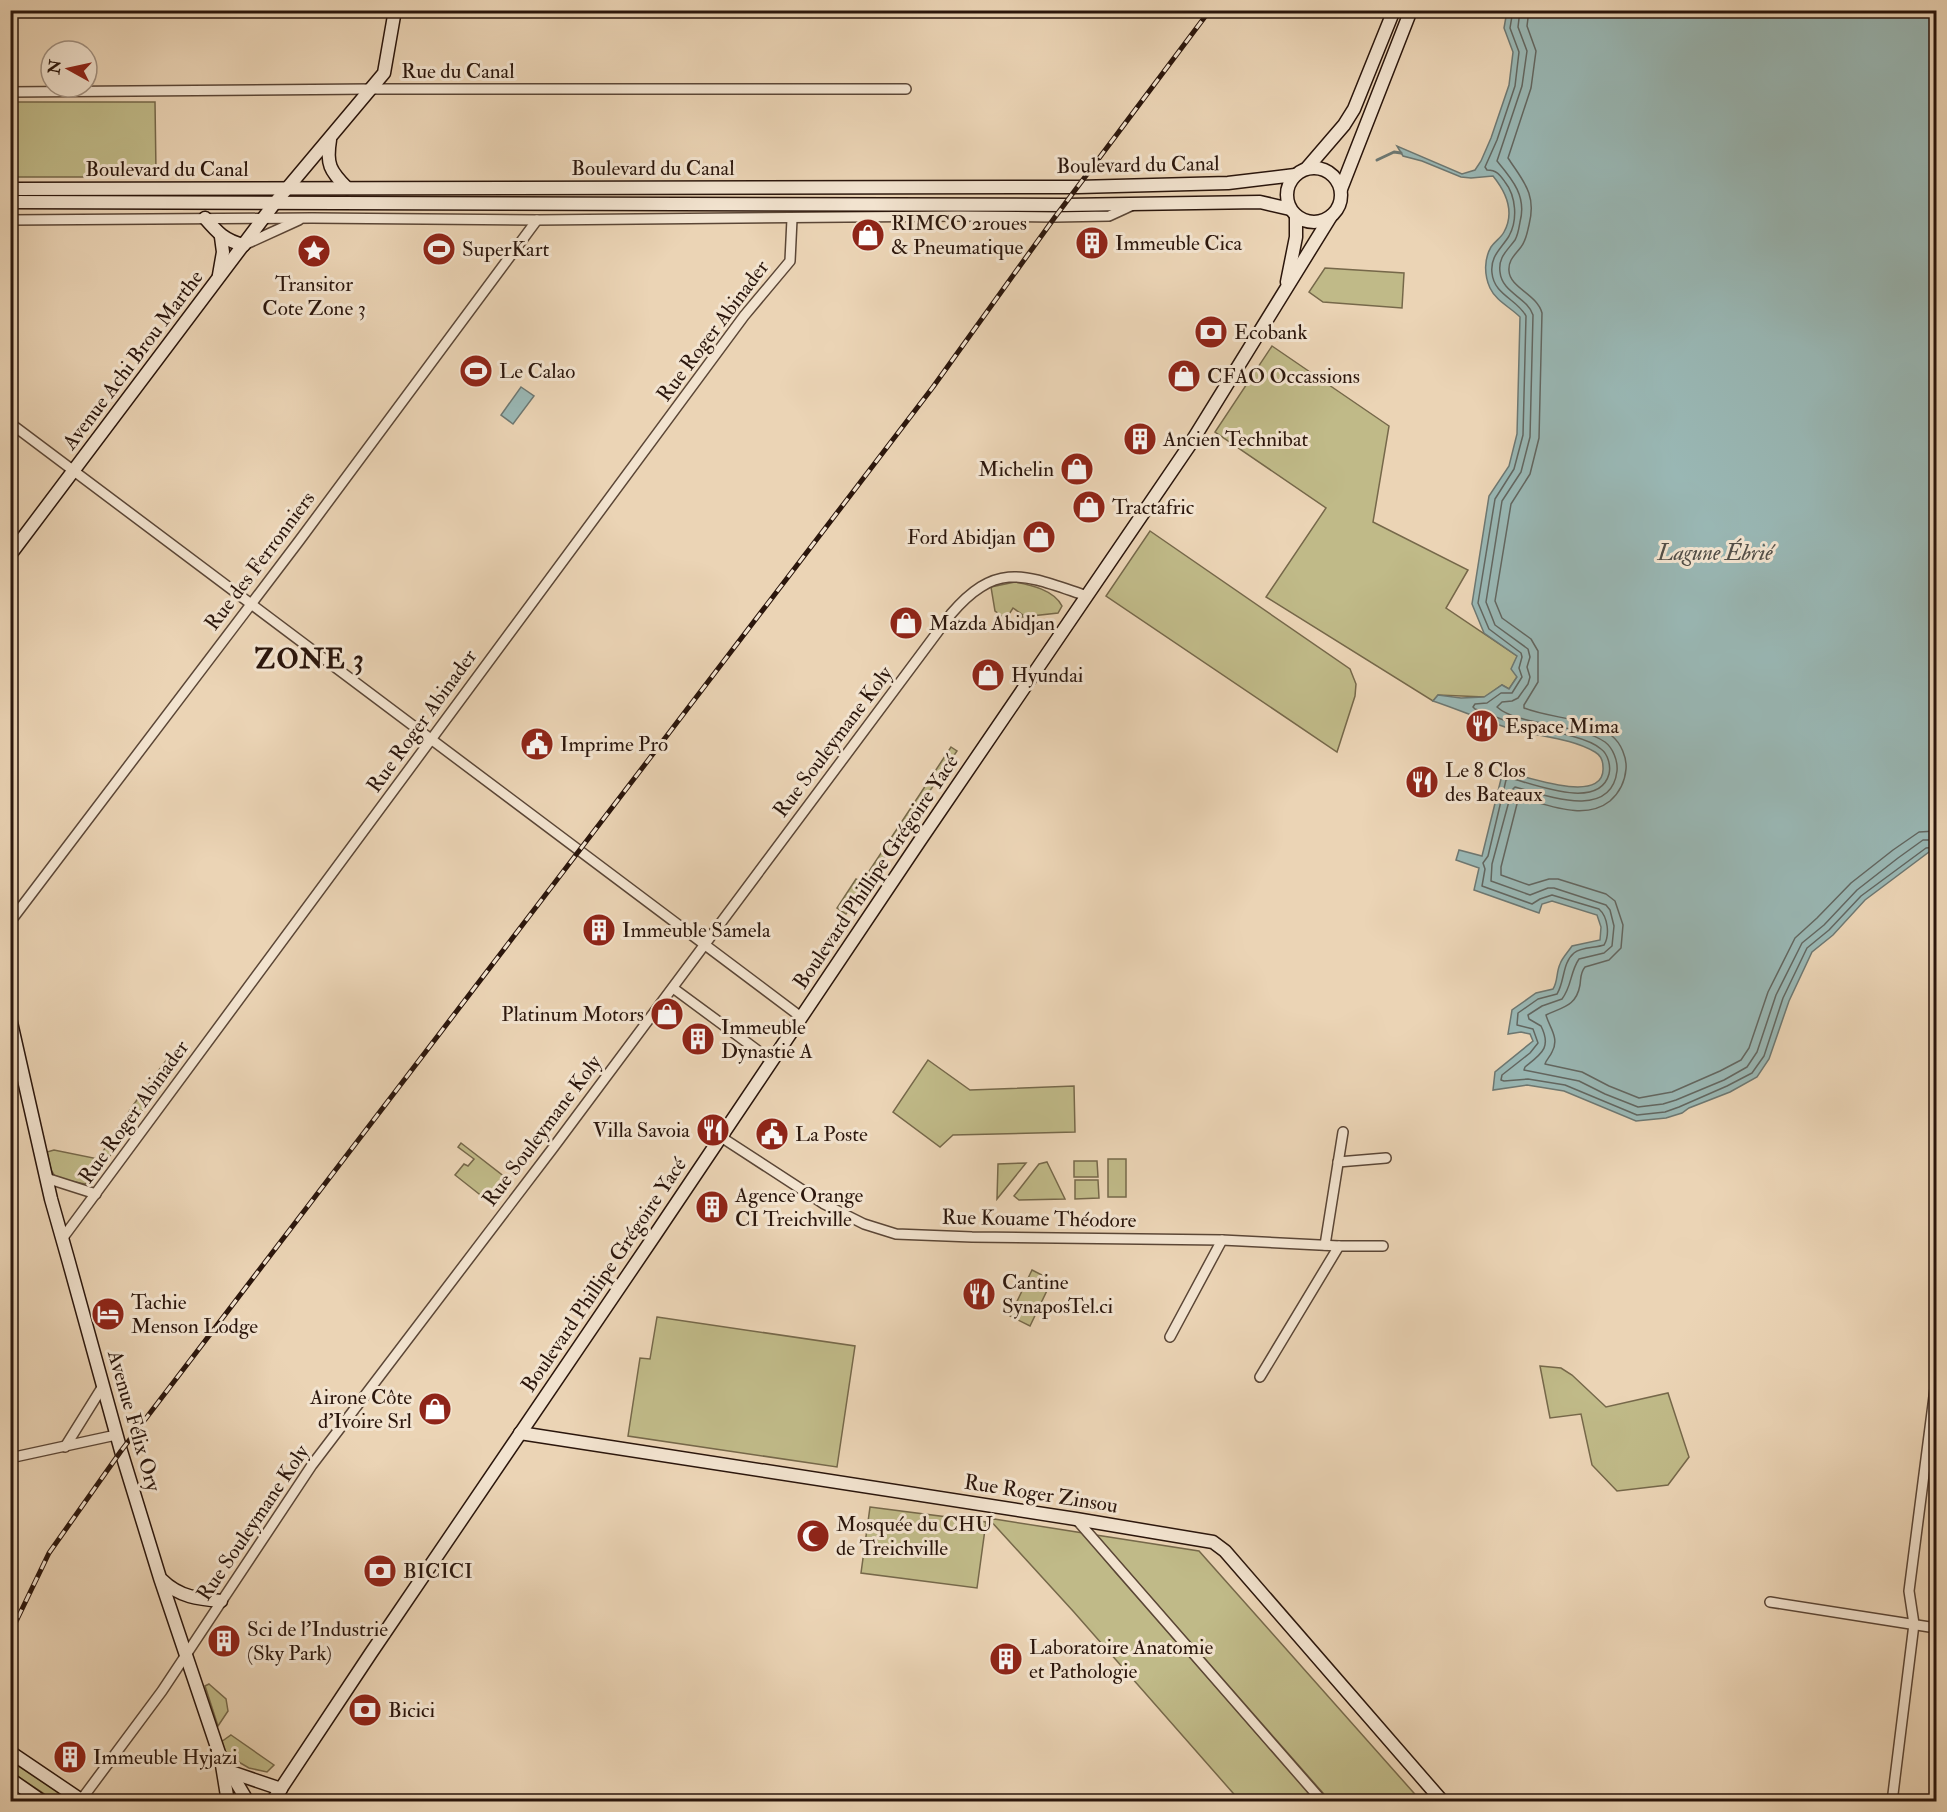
<svg xmlns="http://www.w3.org/2000/svg" width="1947" height="1812" font-family="'IM FELL Double Pica',serif">
<rect width="100%" height="100%" fill="#ebd4b5"/>
<filter id="stains"><feTurbulence type="fractalNoise" baseFrequency=".00333" numOctaves="4"/><feColorMatrix values="0 0 0 0 .2 0 0 0 0 .09 0 0 0 0 .02 0 0 0 .5 -.17"/></filter>
<radialGradient id="worn" r=".72"><stop offset=".6" stop-color="#630" stop-opacity="0"/><stop offset="1" stop-color="#630" stop-opacity=".3"/></radialGradient>
<g fill="#c0ba88" stroke="#76684a" stroke-width="1.5">
<path d="M 11,102 L 155,102 L 156,172 L 87,177 L 11,177 Z"/>
<path d="M 1325,268 L 1404,273 L 1402,308 L 1323,302 L 1309,292 Z"/>
<path d="M 1272,346 L 1389,426 L 1373,522 L 1468,570 L 1446,608 L 1517,656 L 1517,677 L 1509,689 L 1502,685 L 1485,697 L 1438,695 L 1433,701 L 1266,597 L 1326,508 L 1215,432 Z"/>
<path d="M 1150,531 L 1350,669 L 1356,684 L 1355,696 L 1337,752 L 1106,596 Z"/>
<path d="M 1015,582 C 1031,585 1054,590 1062,606 L 1058,613 L 1022,617 L 1023,615 L 1013,608 L 1006,619 L 995,611 L 991,587 Z"/>
<path d="M 951,747 L 957,751 L 846,914 L 837,908 L 856,879 L 862,882 Z"/>
<path d="M 170,1055 L 177,1061 L 95,1177 L 85,1184 L 56,1178 L 51,1170 L 47,1152 L 54,1150 L 98,1159 L 134,1104 Z"/>
<path d="M 928,1060 L 970,1090 L 1074,1086 L 1075,1132 L 953,1135 L 940,1147 L 893,1112 Z"/>
<path d="M 461,1143 L 506,1178 L 488,1201 L 455,1175 L 464,1164 L 468,1166 L 474,1159 L 458,1147 Z"/>
<rect x="1108" y="1159" width="18" height="38"/>
<path d="M 1074,1161 L 1097,1161 L 1098,1177 L 1074,1177 Z"/>
<path d="M 1047,1162 L 1065,1199 L 1019,1200 L 1014,1196 L 1039,1164 Z"/>
<path d="M 1026,1163 L 997,1199 L 998,1164 Z"/>
<path d="M 1075,1180 L 1098,1180 L 1099,1198 L 1075,1199 Z"/>
<path d="M 1032,1270 L 1052,1280 L 1030,1326 L 1010,1316 Z"/>
<path d="M 657,1317 L 855,1346 L 837,1467 L 628,1436 L 640,1358 L 650,1359 Z"/>
<path d="M 1540,1366 L 1561,1368 L 1572,1375 L 1606,1407 L 1668,1393 L 1689,1457 L 1668,1485 L 1617,1491 L 1592,1465 L 1581,1414 L 1550,1418 Z"/>
<path d="M 870,1507 L 986,1522 L 977,1588 L 861,1573 Z"/>
<path d="M 988,1518 L 1083,1533 L 1116,1573 L 1316,1801 L 1240,1801 L 1073,1611 Z"/>
<path d="M 1096,1535 L 1199,1551 L 1421,1801 L 1330,1801 Z"/>
<path d="M 209,1684 L 226,1699 L 228,1711 L 218,1726 L 205,1686 Z"/>
<path d="M 231,1735 L 274,1765 L 267,1772 L 249,1768 L 223,1753 L 221,1742 Z"/>
<path d="M 10,1761 L 11,1761 L 71,1801 L 55,1801 L 11,1772 Z"/>
</g>
<g fill="#99b7b4" stroke="#6d7771" stroke-width="1.5">
<path d="M 1507,11 L 1936,11 L 1936,853 L 1929,852 L 1865,900 L 1833,935 L 1812,952 L 1789,1001 L 1769,1059 L 1757,1077 L 1730,1092 L 1689,1108 L 1682,1113 L 1666,1118 L 1636,1121 L 1564,1091 L 1527,1085 L 1493,1090 L 1495,1072 L 1533,1041 L 1530,1034 L 1521,1032 L 1508,1034 L 1512,1010 L 1536,993 L 1553,989 C 1558,981 1556,973 1560,964 C 1562,958 1568,952 1572,946 L 1600,940 L 1601,927 L 1597,915 L 1552,901 L 1542,904 L 1539,913 L 1474,890 L 1479,868 L 1456,860 L 1459,850 L 1482,856 L 1503,771 C 1523,775 1606,807 1603,767 C 1603,761 1600,755 1595,752 C 1571,738 1541,737 1515,730 C 1487,722 1460,710 1433,701 L 1438,695 L 1461,698 L 1484,697 L 1502,685 L 1509,689 L 1517,677 L 1511,669 L 1517,656 L 1484,633 L 1472,604 L 1489,496 L 1509,466 L 1517,434 L 1520,317 C 1510,307 1496,301 1490,288 C 1484,275 1484,259 1491,247 C 1495,241 1501,238 1504,232 C 1515,212 1506,192 1493,176 L 1471,178 L 1461,177 L 1422,161 L 1403,156 L 1397,146 L 1462,174 L 1475,170 L 1481,161 L 1491,138 L 1509,85 L 1513,52 L 1504,28 Z"/>
<path d="M 521,387 L 534,396 L 513,424 L 501,415 Z"/>
</g>
<g fill="none" stroke-linecap="round" stroke-linejoin="round">
<g stroke="#626660" stroke-width="1.5">
<path d="M 1513,10 L 1510,28 L 1519,52 L 1515,86 L 1497,140 L 1485,167 L 1487,170 C 1497,170 1500,175 1505,182 C 1516,196 1518,220 1509,236 C 1501,249 1490,256 1492,273 C 1494,295 1517,299 1526,316 L 1523,435 L 1514,469 L 1495,499 L 1478,603 L 1489,629 L 1521,653 L 1522,657 L 1519,668 L 1522,677 L 1512,693 L 1501,693 L 1487,703 L 1475,704 L 1473,707 L 1475,709 C 1489,714 1504,721 1518,725 C 1540,730 1585,735 1601,749 C 1608,754 1611,766 1609,774 C 1599,811 1534,784 1510,778 L 1506,780 L 1488,856 L 1483,863 L 1485,869 L 1482,886 L 1532,904 L 1540,899 L 1552,895 L 1599,909 C 1608,917 1610,935 1604,945 C 1595,948 1581,947 1574,953 C 1562,963 1565,981 1557,994 L 1538,999 L 1518,1013 L 1517,1025 L 1533,1029 L 1538,1043 L 1530,1053 L 1502,1075 L 1501,1080 L 1504,1081 L 1528,1079 L 1565,1085 L 1637,1115 L 1665,1112 L 1679,1107 L 1727,1086 L 1752,1073 L 1764,1056 L 1783,998 L 1807,948 L 1829,930 L 1861,896 L 1926,848 L 1936,847"/>
<path d="M 1520,10 L 1518,27 L 1527,51 L 1522,86 L 1497,161 C 1512,179 1527,196 1520,222 C 1519,228 1518,235 1515,240 C 1507,251 1498,257 1500,272 C 1502,293 1527,297 1533,315 L 1530,437 L 1521,472 L 1502,501 L 1486,602 L 1495,625 L 1528,649 L 1530,657 L 1527,667 L 1530,677 L 1528,684 L 1518,698 L 1512,701 L 1502,702 L 1497,707 C 1518,726 1577,723 1605,742 C 1613,748 1618,761 1617,771 C 1611,821 1545,795 1515,787 L 1512,790 L 1492,864 L 1491,881 L 1530,895 L 1548,888 L 1554,888 L 1606,905 L 1610,910 L 1614,926 L 1612,946 L 1604,953 L 1579,959 C 1570,972 1572,986 1562,999 L 1542,1006 L 1528,1015 L 1529,1019 L 1541,1026 C 1552,1048 1541,1054 1525,1067 L 1524,1070 L 1579,1081 L 1605,1094 L 1638,1107 L 1663,1104 L 1676,1100 L 1724,1080 L 1747,1067 L 1757,1052 L 1776,995 L 1802,943 L 1824,925 L 1857,890 L 1898,858 L 1923,840 L 1936,840"/>
<path d="M 1529,10 L 1527,26 L 1536,51 L 1531,88 L 1508,158 C 1523,181 1537,194 1529,225 C 1527,233 1526,241 1521,247 C 1515,255 1508,260 1509,271 C 1510,288 1537,294 1542,313 L 1539,438 L 1530,474 L 1511,504 L 1495,601 L 1502,618 L 1531,639 L 1538,651 L 1538,682 L 1524,705 L 1524,708 C 1552,719 1587,717 1612,736 C 1621,743 1627,758 1626,769 C 1625,781 1619,793 1610,801 C 1585,821 1549,805 1521,798 L 1518,800 L 1501,867 L 1501,875 L 1529,885 L 1549,879 L 1558,879 L 1606,894 L 1615,901 L 1623,925 L 1621,948 L 1609,960 L 1585,967 C 1580,973 1581,978 1580,985 C 1576,1007 1562,1007 1546,1015 C 1549,1027 1560,1038 1552,1052 C 1550,1057 1546,1060 1545,1064 L 1582,1072 L 1609,1086 L 1639,1098 L 1672,1092 L 1720,1071 L 1741,1060 L 1749,1048 L 1768,992 L 1795,938 L 1817,918 L 1851,883 L 1893,850 L 1919,832 L 1936,831"/>
</g>
<path stroke="#6d7771" stroke-width="3" d="M 1377,160 L 1394,152 L 1401,153"/>
<defs>
<g id="street">
<path d="M 10,92 L 371,89 L 906,89"/>
<path d="M 10,220 L 312,218 L 537,220 L 958,216 L 1055,217 L 1109,216 L 1133,205"/>
<path d="M 244,245 L 299,220"/>
<path d="M 10,423 L 801,1017"/>
<path d="M 10,922 L 299,541 L 537,220"/>
<path d="M 673,988 L 772,1061"/>
<path d="M 721,1137 L 824,1204 L 864,1224 L 896,1234 L 972,1237 L 1222,1240 L 1339,1246 L 1383,1246"/>
<path d="M 1338,1162 L 1386,1158"/>
<path d="M 46,1178 L 96,1194"/>
<path d="M 62,1239 L 744,316 L 790,261 L 792,219"/>
<path d="M 1325,1245 L 1343,1132"/>
<path d="M 1170,1337 L 1222,1240"/>
<path d="M 1260,1377 L 1339,1246"/>
<path d="M 65,1447 L 103,1386"/>
<path d="M 10,1458 L 116,1435"/>
<path d="M 1076,1519 L 1323,1802"/>
<path d="M 1770,1602 L 1936,1628"/>
<path d="M 81,1800 L 162,1691 L 312,1465 L 553,1148 L 951,614 C 998,559 1027,576 1087,596"/>
<path d="M 1892,1802 L 1914,1624 L 1909,1591 L 1936,1381"/>
</g>
<g id="secondary">
<path d="M 330,140 C 326,164 330,171 347,188"/>
<circle cx="1314" cy="195" r="27"/>
<path d="M 1307,168 L 1344,125 L 1354,109 L 1394,10"/>
<path d="M 10,189 L 1078,187 L 1228,183 L 1295,175"/>
<path d="M 1341,189 L 1411,10"/>
<path d="M 10,202 L 1065,205 L 1260,202 L 1290,209"/>
<path d="M 205,218 C 217,232 225,241 244,245"/>
<path d="M 219,275 L 223,252 L 221,237"/>
<path d="M 1287,282 L 1296,237 L 1296,216"/>
<path d="M 10,555 L 274,204 L 384,73 L 395,10"/>
<path d="M 10,1018 L 51,1199 L 68,1259 L 121,1451 L 160,1578 L 221,1759 L 228,1802"/>
<path d="M 520,1433 L 1076,1519 L 1213,1542 L 1225,1551 L 1443,1802"/>
<path d="M 162,1580 C 179,1597 199,1599 221,1601"/>
<path d="M 10,1752 L 84,1802"/>
<path d="M 229,1770 L 248,1802"/>
<path d="M 231,1772 L 281,1789"/>
<path d="M 10,1779 L 43,1802"/>
<path d="M 272,1802 L 371,1653 L 655,1235 L 919,842 L 1189,446 L 1331,216"/>
</g>
</defs>
<use href="#street" stroke="#5b4636" stroke-width="12"/>
<use href="#secondary" stroke="#2b160c" stroke-width="15"/>
<use href="#street" stroke="#f2e3cf" stroke-width="9"/>
<use href="#secondary" stroke="#f2e3cf" stroke-width="12"/>
<defs>
<path id="rail" d="M 10,1634 L 49,1553 L 121,1451 L 933,387 L 1055,217 L 1210,10"/>
</defs>
<use href="#rail" stroke="#2b160c" stroke-width="5"/>
<use href="#rail" stroke="#f2e3cf" stroke-width="3" stroke-dasharray="9" stroke-linecap="butt"/>
</g>
<defs>
<symbol id="shop-disc" viewBox="-11 -11 22 22"><circle r="9.5" fill="#8f2418" stroke="#f2e3cf"/><path d="M-5-2.5h2.3a2.7 3.5 0 0 1 5.4 0H5L5.5 6h-11ZM-1.5-2.5h3a1.5 2.3 0 0 0-3 0Z" fill="#fff"/></symbol>
<symbol id="building-disc" viewBox="-11 -11 22 22"><circle r="9.5" fill="#8f2418" stroke="#f2e3cf"/><path d="M-4-6H4V6H1V3H-1V6H-4ZM-2.5-4.3h1.7v1.8h-1.7ZM.8-4.3h1.7v1.8H.8ZM-2.5-1h1.7V.8h-1.7ZM.8-1h1.7V.8H.8Z" fill="#fff"/></symbol>
<symbol id="stadium-disc" viewBox="-11 -11 22 22"><circle r="9.5" fill="#8f2418" stroke="#f2e3cf"/><path d="M0-5a6.5 5 0 1 0 0 10a6.5 5 0 1 0 0-10ZM-3.5-1.8h7v3.6h-7Z" fill="#fff"/></symbol>
<symbol id="sight-disc" viewBox="-11 -11 22 22"><circle r="9.5" fill="#8f2418" stroke="#f2e3cf"/><path d="M0-6L1.8-2.2L6-1.7L2.9 1.2L3.7 5.4L0 3.3L-3.7 5.4L-2.9 1.2L-6-1.7L-1.8-2.2Z" fill="#fff"/></symbol>
<symbol id="bank-disc" viewBox="-11 -11 22 22"><circle r="9.5" fill="#8f2418" stroke="#f2e3cf"/><path d="M-6-4H6V4H-6ZM0-2.3a2.3 2.3 0 1 0 0 4.6a2.3 2.3 0 1 0 0-4.6Z" fill="#fff"/></symbol>
<symbol id="restaurant-disc" viewBox="-11 -11 22 22"><circle r="9.5" fill="#8f2418" stroke="#f2e3cf"/><path d="M-5-6h1v4h1v-4h1v4h1v-4h1v5L-1.5 .5V6h-2V.5L-5-1ZM5-6V6H3V1.5H1.5Q1.5-4 5-6Z" fill="#fff"/></symbol>
<symbol id="civic-disc" viewBox="-11 -11 22 22"><circle r="9.5" fill="#8f2418" stroke="#f2e3cf"/><path d="M-.6-6.5H3V-4.5H.6V-3L4-1V1h2V6H-6V1h2V-1L-.6-3ZM-1.2 2.5V6h2.4V2.5Z" fill="#fff"/></symbol>
<symbol id="hotel-disc" viewBox="-11 -11 22 22"><circle r="9.5" fill="#8f2418" stroke="#f2e3cf"/><path d="M-6-4.5h1.5V1H6V5H4.5V3h-9V5H-6ZM-4 0a1.8 1.8 0 1 1 3.6 0ZM.5 0V-2.5h3Q6-2.5 6 0Z" fill="#fff"/></symbol>
<symbol id="mosque-disc" viewBox="-11 -11 22 22"><circle r="9.5" fill="#8f2418" stroke="#f2e3cf"/><path d="M3.5-4.9A6 6 0 1 0 3.5 4.9A5 5 0 1 1 3.5-4.9Z" fill="#fff"/></symbol>
</defs>
<g fill-rule="evenodd">
<use href="#shop-disc" x="849" y="216" width="38" height="38"/>
<use href="#building-disc" x="1073" y="224" width="38" height="38"/>
<use href="#stadium-disc" x="420" y="230" width="38" height="38"/>
<use href="#sight-disc" x="295" y="232" width="38" height="38"/>
<use href="#bank-disc" x="1192" y="313" width="38" height="38"/>
<use href="#stadium-disc" x="457" y="352" width="38" height="38"/>
<use href="#shop-disc" x="1165" y="357" width="38" height="38"/>
<use href="#building-disc" x="1121" y="420" width="38" height="38"/>
<use href="#shop-disc" x="1058" y="450" width="38" height="38"/>
<use href="#shop-disc" x="1070" y="488" width="38" height="38"/>
<use href="#shop-disc" x="1020" y="518" width="38" height="38"/>
<use href="#shop-disc" x="887" y="604" width="38" height="38"/>
<use href="#shop-disc" x="969" y="656" width="38" height="38"/>
<use href="#restaurant-disc" x="1463" y="707" width="38" height="38"/>
<use href="#civic-disc" x="518" y="725" width="38" height="38"/>
<use href="#restaurant-disc" x="1403" y="763" width="38" height="38"/>
<use href="#building-disc" x="580" y="911" width="38" height="38"/>
<use href="#shop-disc" x="648" y="995" width="38" height="38"/>
<use href="#building-disc" x="679" y="1020" width="38" height="38"/>
<use href="#restaurant-disc" x="694" y="1111" width="38" height="38"/>
<use href="#civic-disc" x="753" y="1115" width="38" height="38"/>
<use href="#building-disc" x="693" y="1188" width="38" height="38"/>
<use href="#restaurant-disc" x="960" y="1275" width="38" height="38"/>
<use href="#hotel-disc" x="89" y="1295" width="38" height="38"/>
<use href="#shop-disc" x="416" y="1390" width="38" height="38"/>
<use href="#mosque-disc" x="794" y="1517" width="38" height="38"/>
<use href="#bank-disc" x="361" y="1552" width="38" height="38"/>
<use href="#building-disc" x="205" y="1622" width="38" height="38"/>
<use href="#building-disc" x="987" y="1640" width="38" height="38"/>
<use href="#bank-disc" x="346" y="1691" width="38" height="38"/>
<use href="#building-disc" x="51" y="1738" width="38" height="38"/>
</g>
<g text-anchor="middle" dominant-baseline="central" stroke-width="6" stroke-linejoin="round" paint-order="stroke">
<g font-size="21" fill="#2b160c" stroke="#f2e3cf">
<text x="458" y="71">Rue du Canal</text>
<text transform="translate(1138 165) rotate(-1)">Boulevard du Canal</text>
<text x="653" y="168">Boulevard du Canal</text>
<text x="167" y="169">Boulevard du Canal</text>
<text transform="translate(713 331) rotate(-53)">Rue Roger Abinader</text>
<text transform="translate(133 360) rotate(-53)">Avenue Achi Brou Marthe</text>
<text transform="translate(260 561) rotate(-53)">Rue des Ferronniers</text>
<text transform="translate(422 721) rotate(-54)">Rue Roger Abinader</text>
<text transform="translate(833 742) rotate(-53)">Rue Souleymane Koly</text>
<text transform="translate(876 872) rotate(-56)">Boulevard Phillipe Grégoire Yacé</text>
<text transform="translate(134 1112) rotate(-54)">Rue Roger Abinader</text>
<text transform="translate(542 1131) rotate(-53)">Rue Souleymane Koly</text>
<text transform="translate(1039 1219) rotate(1)">Rue Kouame Théodore</text>
<text transform="translate(604 1275) rotate(-56)">Boulevard Phillipe Grégoire Yacé</text>
<text transform="translate(134 1421) rotate(74)">Avenue Félix Ory</text>
<text transform="translate(1041 1494) rotate(9)">Rue Roger Zinsou</text>
<text transform="translate(253 1523) rotate(-56)">Rue Souleymane Koly</text>
</g>
<g font-size="21" fill="#2b160c" stroke="#f2e3cf" text-anchor="start">
<text x="891" y="223">RIMCO 2roues<tspan x="891" dy="24">&amp; Pneumatique</tspan></text>
<text x="1115" y="243">Immeuble Cica</text>
<text x="462" y="249">SuperKart</text>
<text x="314" y="284" text-anchor="middle">Transitor<tspan x="314" dy="24">Cote Zone 3</tspan></text>
<text x="1234" y="332">Ecobank</text>
<text x="499" y="371">Le Calao</text>
<text x="1207" y="376">CFAO Occassions</text>
<text x="1163" y="439">Ancien Technibat</text>
<text x="1054" y="469" text-anchor="end">Michelin</text>
<text x="1112" y="507">Tractafric</text>
<text x="1016" y="537" text-anchor="end">Ford Abidjan</text>
<text x="929" y="623">Mazda Abidjan</text>
<text x="1011" y="675">Hyundai</text>
<text x="1505" y="726">Espace Mima</text>
<text x="560" y="744">Imprime Pro</text>
<text x="1445" y="770">Le 8 Clos<tspan x="1445" dy="24">des Bateaux</tspan></text>
<text x="622" y="930">Immeuble Samela</text>
<text x="644" y="1014" text-anchor="end">Platinum Motors</text>
<text x="721" y="1027">Immeuble<tspan x="721" dy="24">Dynastie A</tspan></text>
<text x="690" y="1130" text-anchor="end">Villa Savoia</text>
<text x="795" y="1134">La Poste</text>
<text x="735" y="1195">Agence Orange<tspan x="735" dy="24">CI Treichville</tspan></text>
<text x="1002" y="1282">Cantine<tspan x="1002" dy="24">SynaposTel.ci</tspan></text>
<text x="131" y="1302">Tachie<tspan x="131" dy="24">Menson Lodge</tspan></text>
<text x="412" y="1397" text-anchor="end">Airone Côte<tspan x="412" dy="24">d'Ivoire Srl</tspan></text>
<text x="836" y="1524">Mosquée du CHU<tspan x="836" dy="24">de Treichville</tspan></text>
<text x="403" y="1571">BICICI</text>
<text x="247" y="1629">Sci de l'Industrie<tspan x="247" dy="24">(Sky Park)</tspan></text>
<text x="1029" y="1647">Laboratoire Anatomie<tspan x="1029" dy="24">et Pathologie</tspan></text>
<text x="388" y="1710">Bicici</text>
<text x="93" y="1757">Immeuble Hyjazi</text>
</g>
<g font-size="22" font-style="italic" fill="#524e47" stroke="#f2e3cf">
<text x="1715" y="553">Lagune Ébrié</text>
</g>
<g font-size="27" font-weight="bold" letter-spacing="1.5" fill="#2b160c" stroke="#f2e3cf">
<text x="310" y="659">ZONE 3</text>
</g>
</g>
<rect width="1947" height="1812" fill="none" stroke="#ebd4b5" stroke-width="36"/>
<rect x="12" y="12" width="1923" height="1788" fill="none" stroke="#2b160c" stroke-width="3"/>
<rect x="18" y="18" width="1911" height="1776" fill="none" stroke="#2b160c" stroke-width="1.5"/>
<g transform="translate(69 69) rotate(278)"><circle r="28" fill="#f2e3cf" stroke="#a29181" stroke-width="1.5"/>
<path d="M0-4.5L10 22L0 15L-10 22Z" fill="#8f2418"/>
<text y="-9" font-size="16" font-weight="bold" text-anchor="middle" fill="#2b160c">N</text>
</g>
<rect width="100%" height="100%" filter="url(#stains)"/>
<rect width="100%" height="100%" fill="url(#worn)"/>
</svg>
